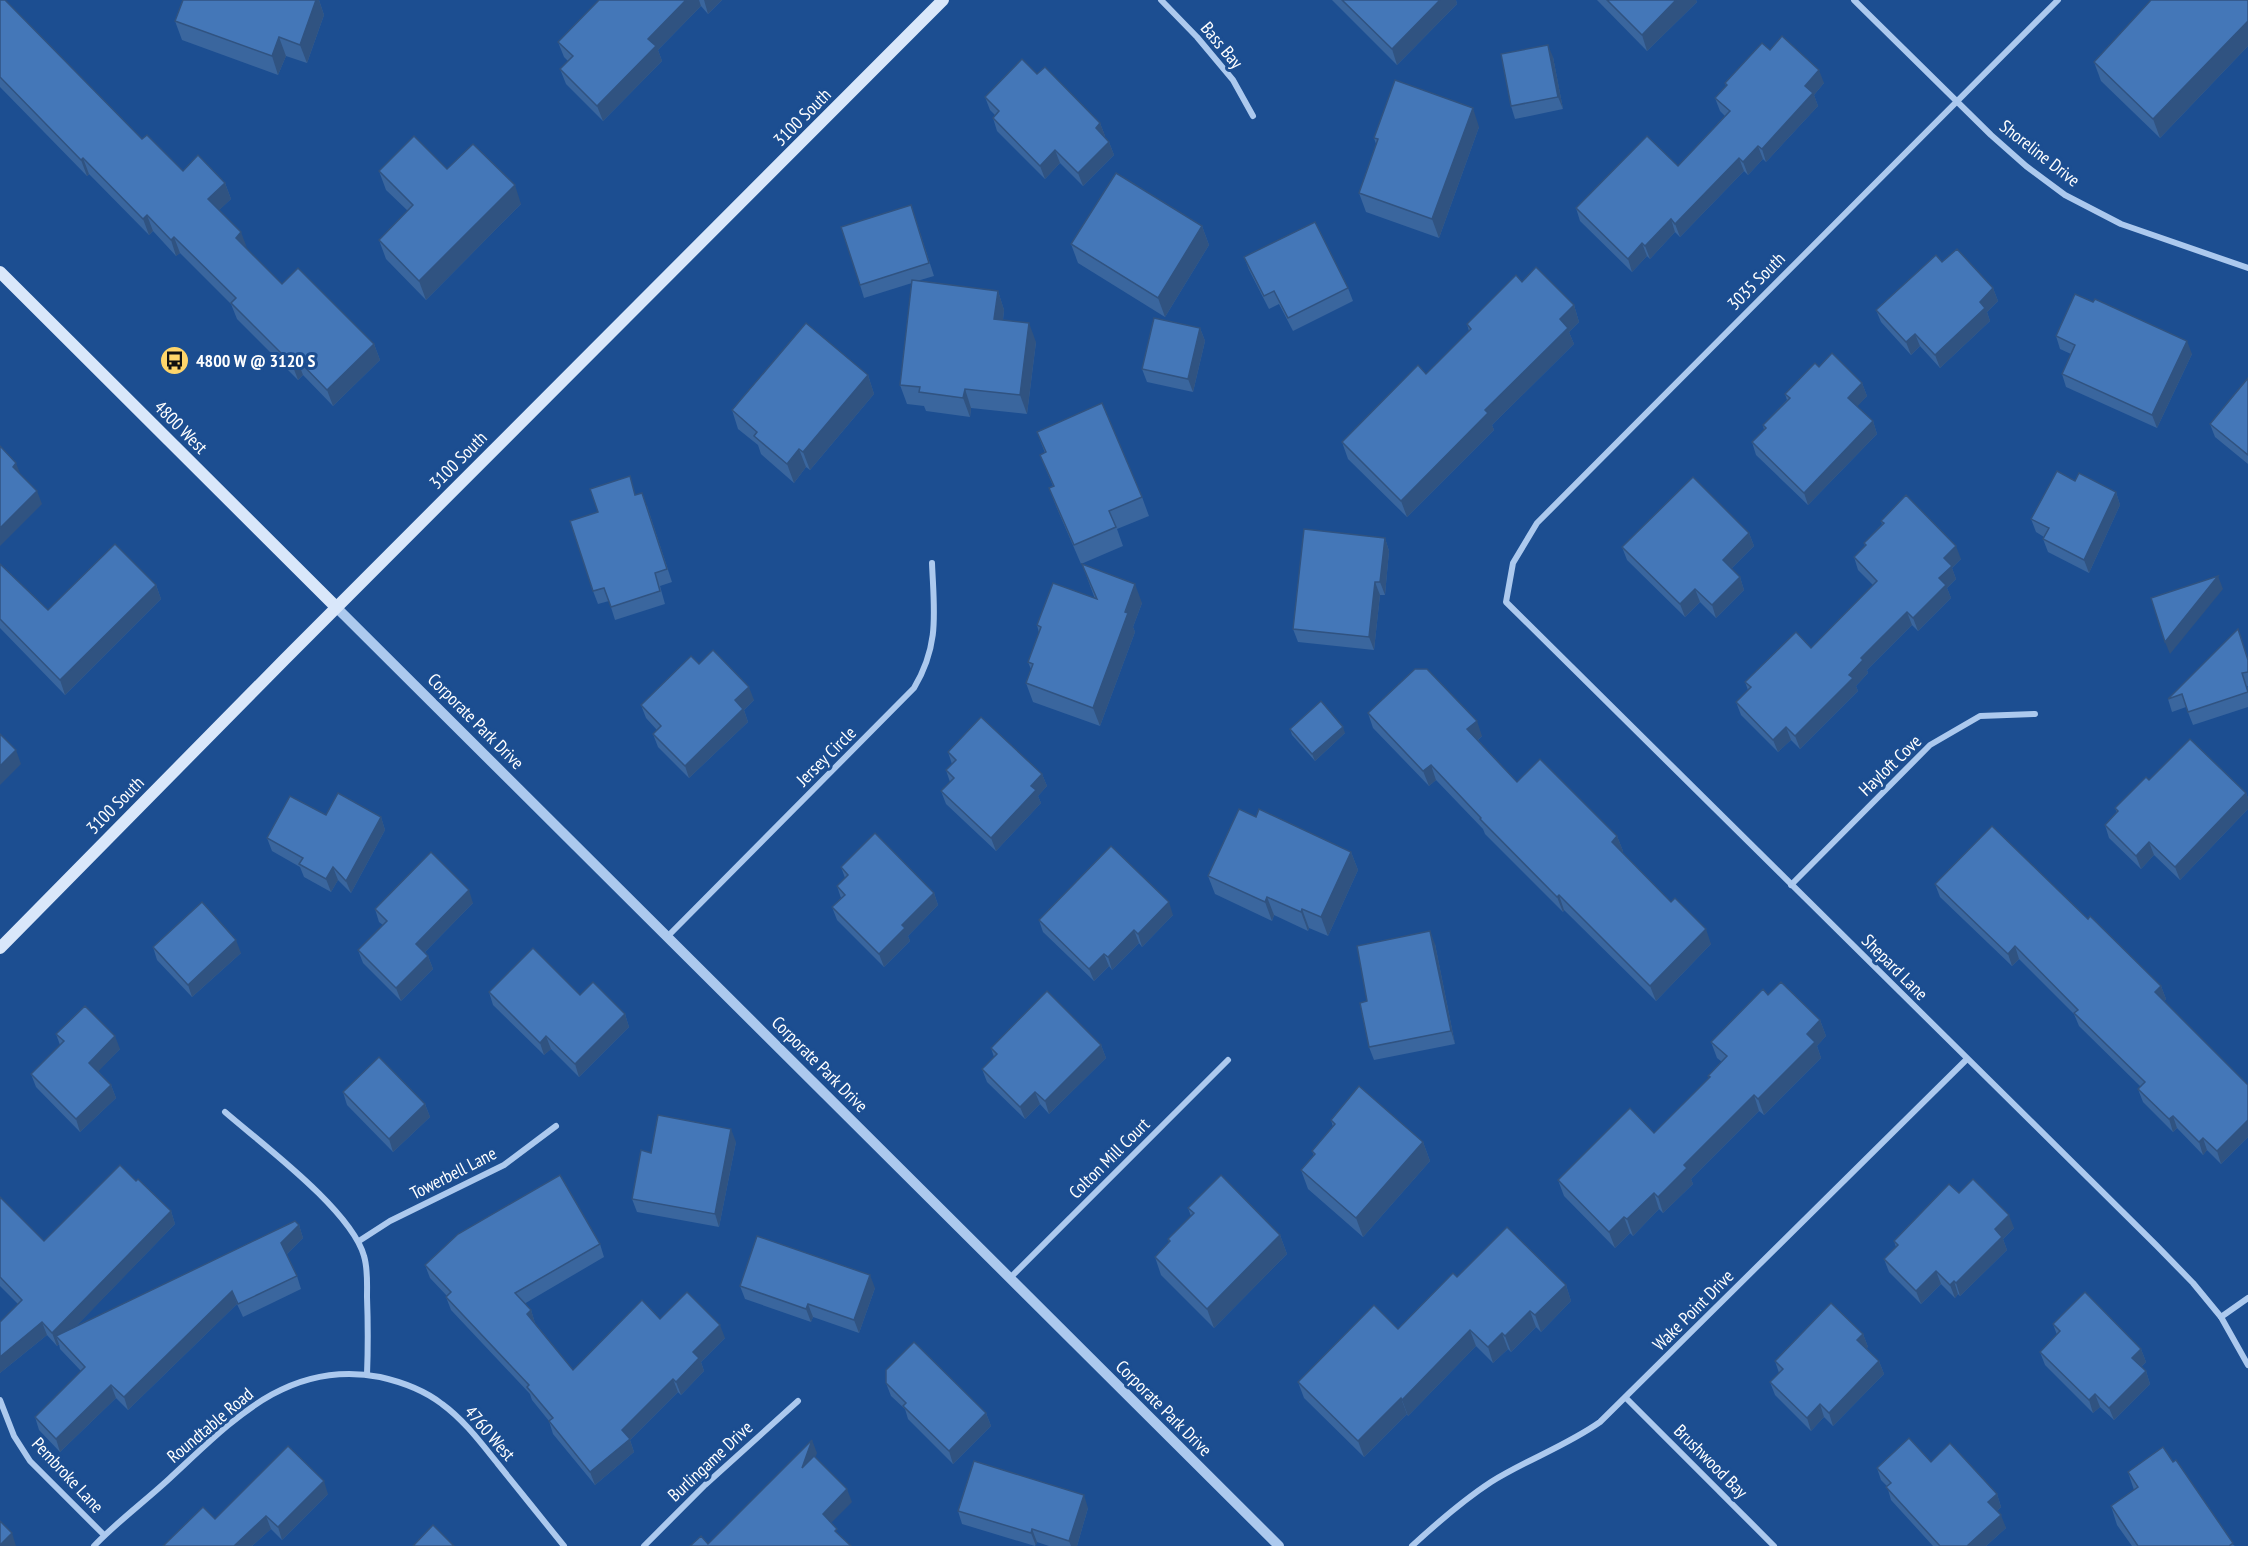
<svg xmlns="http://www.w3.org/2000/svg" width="2248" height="1546" font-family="'PT Sans Narrow',sans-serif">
<rect width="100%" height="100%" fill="#1c4e91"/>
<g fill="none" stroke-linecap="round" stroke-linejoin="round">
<g stroke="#acc9ee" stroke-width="6">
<path d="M 1161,0 L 1197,37 L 1233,80 L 1253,116"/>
<path d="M 1854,0 L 1991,135 L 2026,166 L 2065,195 L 2121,224 L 2248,268"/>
<path d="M 2058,0 L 1537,523 L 1513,563 L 1506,602 L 2156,1245 L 2193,1283 L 2221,1317 L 2248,1365"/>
<path d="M 1791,885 L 1930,745 L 1980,716 L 2035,714"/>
<path d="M 668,936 L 914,688 C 940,644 934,612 932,563"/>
<path d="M 225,1112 C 263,1145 351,1210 364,1256 C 368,1269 367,1284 367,1297 C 368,1323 368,1349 367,1375"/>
<path d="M 359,1241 L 390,1221 L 504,1165 L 556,1126"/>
<path d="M 1010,1278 L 1228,1060"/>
<path d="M 2221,1317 L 2248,1298"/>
<path d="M 1626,1398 L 1774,1546"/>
<path d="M 0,1400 L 14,1436 L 30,1461 L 104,1535"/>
<path d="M 94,1546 C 117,1522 144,1502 169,1479 C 231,1422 287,1359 380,1377 C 402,1382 424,1390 442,1404 C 464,1420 481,1443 498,1464 C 520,1491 542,1519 564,1546"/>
<path d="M 644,1546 L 705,1485 L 798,1401"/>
<path d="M 1412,1546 C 1437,1523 1462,1501 1491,1482 C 1526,1460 1566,1446 1600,1422 L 1967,1059"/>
</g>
<path stroke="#acc9ee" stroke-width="10" d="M 336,607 L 1279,1546"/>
<g stroke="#d9e7fa" stroke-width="12">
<path d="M 0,272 L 336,607"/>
<path d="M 0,948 L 285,659 L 943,0"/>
</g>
</g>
<g fill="#3a669e">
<path d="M 0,0 L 142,139 L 183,171 L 225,183 L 231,199 L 219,210 L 247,249 L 282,284 L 374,344 L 380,360 L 333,406 L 303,375 L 298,380 L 237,319 L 231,304 L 180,253 L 176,256 L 153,231 L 149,235 L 89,174 L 87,176 L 0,87 Z"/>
<path d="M 183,0 L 319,0 L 324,15 L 307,63 L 286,56 L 278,75 L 182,40 L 175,21 Z"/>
<path d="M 599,0 L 722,0 L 708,14 L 701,6 L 658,50 L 662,61 L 603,121 L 566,84 L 560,69 L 568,61 L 564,57 L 558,42 Z"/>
<path d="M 1332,0 L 1456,0 L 1457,4 L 1397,65 Z"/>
<path d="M 1597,0 L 1696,0 L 1697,2 L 1647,51 Z"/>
<path d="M 2248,0 L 2248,46 L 2160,138 L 2101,81 L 2094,62 Z"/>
<path d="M 1770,50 L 1824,83 L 1814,95 L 1818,106 L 1766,162 L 1763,159 L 1748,175 L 1744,171 L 1680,237 L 1675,232 L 1650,259 L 1647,256 L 1632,272 L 1580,221 L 1576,208 L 1678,166 L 1725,116 L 1720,111 L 1715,98 L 1726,86 L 1725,83 Z"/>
<path d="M 1553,57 L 1563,109 L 1515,119 L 1511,106 Z"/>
<path d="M 1037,74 L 1100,123 L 1105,136 L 1104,137 L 1109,142 L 1114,155 L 1083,186 L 1060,163 L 1045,179 L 997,131 L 993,118 L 995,115 L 990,110 L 985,97 Z"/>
<path d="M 1479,127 L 1439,238 L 1366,212 L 1359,193 L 1376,144 L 1374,138 Z"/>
<path d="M 447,169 L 521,204 L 426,300 L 386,259 L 379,240 L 408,211 L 386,190 L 379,171 Z"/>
<path d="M 911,205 L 934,276 L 917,281 L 998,291 L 1004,310 L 1003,320 L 1036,342 L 1027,414 L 971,408 L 970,417 L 926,411 L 924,406 L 907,404 L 900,385 L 912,283 L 864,298 L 860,285 Z"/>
<path d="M 1202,226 L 1209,245 L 1165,317 L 1078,263 L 1071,244 Z"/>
<path d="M 1244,257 L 1348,288 L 1353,301 L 1293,331 L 1279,304 L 1269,309 L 1249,270 Z"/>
<path d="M 1942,262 L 1993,288 L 1998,301 L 1987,312 L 1990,321 L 1940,368 L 1920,346 L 1911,355 L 1881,322 L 1876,310 Z"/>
<path d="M 1522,282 L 1574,305 L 1579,322 L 1569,332 L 1574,344 L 1492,425 L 1494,430 L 1407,517 L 1348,459 L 1342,442 L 1426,374 L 1469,331 L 1467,324 Z"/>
<path d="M 2093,302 L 2192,354 L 2157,428 L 2066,387 L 2062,374 L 2071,354 L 2060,349 L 2056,336 Z"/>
<path d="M 1200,328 L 1205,341 L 1193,392 L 1147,382 L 1142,369 Z"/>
<path d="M 1819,367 L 1862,383 L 1867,396 L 1857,406 L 1873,421 L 1877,434 L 1808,505 L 1756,455 L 1752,442 L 1764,430 L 1763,425 L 1787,400 L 1785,394 Z"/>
<path d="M 868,375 L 874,394 L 810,470 L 806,467 L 794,483 L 761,454 L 758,445 L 738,429 L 732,410 Z"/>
<path d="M 2248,378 L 2248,464 L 2215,437 L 2210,424 Z"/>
<path d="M 1037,432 L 1142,497 L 1149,516 L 1117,529 L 1123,546 L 1081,564 L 1056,506 L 1049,488 L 1053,486 L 1040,455 L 1045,453 Z"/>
<path d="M 2075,481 L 2116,492 L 2120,505 L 2089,573 L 2048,552 L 2043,539 L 2044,537 L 2036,532 L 2031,519 Z"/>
<path d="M 636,494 L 647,506 L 672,582 L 660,586 L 665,604 L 615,620 L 609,601 L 598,604 L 593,591 L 598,512 Z"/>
<path d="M 1881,521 L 1961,559 L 1952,568 L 1956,579 L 1947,588 L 1951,598 L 1918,631 L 1912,625 L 1867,670 L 1868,673 L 1856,686 L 1858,691 L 1800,749 L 1791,740 L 1778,752 L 1741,715 L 1736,702 L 1748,690 L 1745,682 L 1811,648 L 1873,585 L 1858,570 L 1854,557 L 1865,546 L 1864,543 L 1882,524 Z"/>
<path d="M 1749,533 L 1754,546 L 1731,569 L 1740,577 L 1744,590 L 1716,618 L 1700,602 L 1685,617 L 1627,560 L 1622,547 Z"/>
<path d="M 1385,538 L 1389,551 L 1385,595 L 1380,595 L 1374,650 L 1298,642 L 1293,629 Z"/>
<path d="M 0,564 L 48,610 L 156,585 L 161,599 L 65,695 L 0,628 Z"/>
<path d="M 1082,564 L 1142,603 L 1133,627 L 1135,632 L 1100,726 L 1033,702 L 1026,683 L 1031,669 L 1028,662 L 1039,633 L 1037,625 L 1095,599 Z"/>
<path d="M 2238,629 L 2248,659 L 2248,686 L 2247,686 L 2248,690 L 2248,707 L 2193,725 L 2186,707 L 2172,712 L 2168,699 Z"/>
<path d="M 699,664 L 754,700 L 744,710 L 748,722 L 689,778 L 658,747 L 653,734 L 657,730 L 646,718 L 641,705 Z"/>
<path d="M 1368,713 L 1482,736 L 1478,740 L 1517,782 L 1617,836 L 1623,851 L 1622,852 L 1711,944 L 1656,1001 L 1564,910 L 1563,912 L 1485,834 L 1483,829 L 1436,780 L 1429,786 L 1373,728 Z"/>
<path d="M 1290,729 L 1345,733 L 1315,761 L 1292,735 Z"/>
<path d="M 948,752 L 1042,774 L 1047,786 L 1038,796 L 1041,803 L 996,851 L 946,804 L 941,791 L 950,782 L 946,770 L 952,764 Z"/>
<path d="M 2149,780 L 2246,793 L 2248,798 L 2248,809 L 2180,880 L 2154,855 L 2141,869 L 2109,838 L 2105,825 L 2117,813 L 2115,808 Z"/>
<path d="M 326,815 L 381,817 L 385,830 L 351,893 L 338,880 L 331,892 L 304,877 L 300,867 L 272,851 L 267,838 Z"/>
<path d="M 1256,817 L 1351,852 L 1358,870 L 1328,936 L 1309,928 L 1308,931 L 1274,915 L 1272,921 L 1215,894 L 1208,876 Z"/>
<path d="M 841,867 L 934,893 L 938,905 L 908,936 L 910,941 L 884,967 L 837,920 L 832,907 L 841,898 L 837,886 L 845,878 Z"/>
<path d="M 1935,884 L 2088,919 L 2161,986 L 2166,999 L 2164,1001 L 2248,1085 L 2248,1137 L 2221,1164 L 2207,1150 L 2203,1155 L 2177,1128 L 2173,1132 L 2143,1102 L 2138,1089 L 2141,1087 L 2079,1026 L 2074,1014 L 2019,959 L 2012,966 L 1940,897 Z"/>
<path d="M 473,903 L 425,952 L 428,956 L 433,969 L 401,1001 L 363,963 L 358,950 L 383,925 L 379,922 L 375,909 Z"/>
<path d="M 1173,915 L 1142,947 L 1139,943 L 1112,970 L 1109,966 L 1094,981 L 1043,932 L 1039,920 Z"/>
<path d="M 1435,944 L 1455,1044 L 1374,1060 L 1369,1047 L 1367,1001 Z"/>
<path d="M 153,947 L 241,953 L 192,997 L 157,960 Z"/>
<path d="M 489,992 L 580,995 L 625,1014 L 629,1027 L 579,1077 L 551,1049 L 544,1055 L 493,1005 Z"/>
<path d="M 1768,995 L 1820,1020 L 1826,1036 L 1817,1046 L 1821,1058 L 1764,1115 L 1759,1111 L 1691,1179 L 1693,1184 L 1663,1213 L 1659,1209 L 1633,1236 L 1630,1233 L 1615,1248 L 1564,1196 L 1558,1180 L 1654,1133 L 1709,1078 L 1708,1076 L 1722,1062 L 1717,1058 L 1711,1042 Z"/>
<path d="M 56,1034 L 120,1049 L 98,1071 L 111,1085 L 116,1098 L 80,1132 L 36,1087 L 31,1074 L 60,1045 Z"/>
<path d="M 1101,1045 L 1106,1058 L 1049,1114 L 1040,1104 L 1025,1119 L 987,1082 L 982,1069 L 994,1057 L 991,1048 Z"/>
<path d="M 343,1092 L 425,1104 L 430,1117 L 393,1152 L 347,1105 Z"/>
<path d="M 1331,1120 L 1423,1142 L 1430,1161 L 1363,1237 L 1308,1189 L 1301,1170 L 1314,1156 L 1312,1151 L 1333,1127 Z"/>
<path d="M 736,1142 L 719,1227 L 637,1212 L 632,1199 L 651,1153 Z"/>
<path d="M 136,1181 L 171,1211 L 175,1224 L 76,1326 L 299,1225 L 303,1238 L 286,1255 L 297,1276 L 301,1289 L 243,1317 L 237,1304 L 128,1410 L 116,1398 L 60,1452 L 39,1430 L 35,1417 L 81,1371 L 60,1349 L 59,1344 L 57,1346 L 47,1335 L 0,1373 L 0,1322 L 18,1304 L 0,1286 L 0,1197 L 44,1241 Z"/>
<path d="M 1959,1193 L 2014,1228 L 2003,1239 L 2007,1250 L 1960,1296 L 1958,1294 L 1955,1298 L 1941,1284 L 1921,1304 L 1889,1272 L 1884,1259 L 1896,1247 L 1894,1241 Z"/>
<path d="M 1188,1208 L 1280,1235 L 1287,1254 L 1214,1328 L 1161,1275 L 1155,1257 L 1169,1242 L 1168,1239 L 1191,1216 Z"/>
<path d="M 600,1244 L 604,1257 L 524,1304 L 531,1310 L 535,1323 L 573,1370 L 660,1319 L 725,1338 L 701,1362 L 704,1371 L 681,1395 L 678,1392 L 630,1440 L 634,1452 L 595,1485 L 553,1434 L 549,1421 L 532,1400 L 530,1394 L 451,1310 L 446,1297 L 447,1296 L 430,1278 L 425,1265 Z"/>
<path d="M 1457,1277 L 1566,1285 L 1571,1301 L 1541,1332 L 1536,1327 L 1511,1352 L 1508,1349 L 1493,1363 L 1476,1346 L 1408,1416 L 1407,1414 L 1364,1457 L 1304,1398 L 1298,1382 L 1398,1329 Z"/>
<path d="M 740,1286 L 875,1288 L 859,1333 L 813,1317 L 811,1322 L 745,1299 Z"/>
<path d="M 2053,1324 L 2141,1349 L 2146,1362 L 2141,1367 L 2146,1371 L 2150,1384 L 2114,1420 L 2100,1407 L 2093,1413 L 2045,1365 L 2040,1352 L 2057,1335 Z"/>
<path d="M 1863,1334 L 1868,1347 L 1866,1348 L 1879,1361 L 1884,1374 L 1833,1426 L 1824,1417 L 1811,1431 L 1775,1395 L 1770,1382 L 1779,1373 L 1775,1361 Z"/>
<path d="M 886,1383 L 986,1413 L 991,1426 L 953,1464 L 908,1419 L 905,1409 L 891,1396 Z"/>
<path d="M 1931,1462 L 1997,1494 L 2001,1507 L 1997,1511 L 2006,1528 L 1986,1546 L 1933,1546 L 1891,1500 L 1887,1486 L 1881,1480 L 1877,1468 Z"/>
<path d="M 2128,1472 L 2235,1546 L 2132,1546 L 2117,1525 L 2111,1506 L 2134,1490 Z"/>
<path d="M 328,1494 L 282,1540 L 271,1529 L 252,1546 L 163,1546 L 215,1519 Z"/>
<path d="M 1088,1508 L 1077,1546 L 1049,1546 L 1037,1542 L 1035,1546 L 962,1524 L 958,1511 Z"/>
</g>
<g fill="#305381">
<path d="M 316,0 L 319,0 L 324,15 L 307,63 L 300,45 Z"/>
<path d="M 686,0 L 699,0 L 701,6 L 658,50 L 662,61 L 603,121 L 597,106 L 648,39 Z"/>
<path d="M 704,0 L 722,0 L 708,14 Z"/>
<path d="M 1440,0 L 1456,0 L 1457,4 L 1397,65 L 1392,49 Z"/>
<path d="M 1676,0 L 1696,0 L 1697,2 L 1647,51 L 1642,35 Z"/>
<path d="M 2248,21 L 2248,46 L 2160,138 L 2153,119 Z"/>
<path d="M 279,37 L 286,56 L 278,75 L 272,56 Z"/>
<path d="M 1548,45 L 1553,57 L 1563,109 L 1558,97 Z"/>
<path d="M 1819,70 L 1824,83 L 1814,95 L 1818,106 L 1766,162 L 1762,149 L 1805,86 Z"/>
<path d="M 1473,108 L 1479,127 L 1439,238 L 1432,219 Z"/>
<path d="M 1100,123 L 1105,136 L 1100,141 L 1096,128 Z"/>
<path d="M 1109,142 L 1114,155 L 1083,186 L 1078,173 Z"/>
<path d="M 1758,146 L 1763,159 L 1748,175 L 1743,162 Z"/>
<path d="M 1055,150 L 1060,163 L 1045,179 L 1040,166 Z"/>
<path d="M 83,158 L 89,174 L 87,176 L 81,160 Z"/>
<path d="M 1739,158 L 1744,171 L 1680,237 L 1675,224 Z"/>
<path d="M 225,183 L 231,199 L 214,215 L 208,199 Z"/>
<path d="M 515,185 L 521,204 L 426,300 L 419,281 Z"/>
<path d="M 147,215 L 153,231 L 149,235 L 143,219 Z"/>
<path d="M 1671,219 L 1675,232 L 1650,259 L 1645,246 Z"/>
<path d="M 1202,226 L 1209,245 L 1165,317 L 1158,298 Z"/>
<path d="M 241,232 L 247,248 L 236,238 Z"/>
<path d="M 174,237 L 180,253 L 176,256 L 171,240 Z"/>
<path d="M 1642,243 L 1647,256 L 1632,272 L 1628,259 Z"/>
<path d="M 1993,288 L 1998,301 L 1987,312 L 1990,321 L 1940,368 L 1935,355 L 1980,302 Z"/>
<path d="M 998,291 L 1004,310 L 1001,338 L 994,319 Z"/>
<path d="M 1574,305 L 1579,322 L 1569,332 L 1574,344 L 1492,425 L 1494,430 L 1407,517 L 1401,501 L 1485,410 L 1560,319 Z"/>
<path d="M 1029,323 L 1036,342 L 1027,414 L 1020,395 Z"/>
<path d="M 1200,328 L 1205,341 L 1193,392 L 1188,379 Z"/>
<path d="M 1915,334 L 1920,346 L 1911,355 L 1906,342 Z"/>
<path d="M 2187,341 L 2192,354 L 2157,428 L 2152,415 Z"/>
<path d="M 374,344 L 380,360 L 333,406 L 327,390 Z"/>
<path d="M 297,359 L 303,375 L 298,380 L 292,364 Z"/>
<path d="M 868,375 L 874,394 L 810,470 L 803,452 Z"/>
<path d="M 1862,383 L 1867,396 L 1853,411 L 1848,398 Z"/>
<path d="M 965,389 L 971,408 L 970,417 L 963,398 Z"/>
<path d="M 1873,421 L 1877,434 L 1808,505 L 1804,493 Z"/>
<path d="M 799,449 L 806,467 L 794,483 L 787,464 Z"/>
<path d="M 16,463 L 21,476 L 13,467 Z"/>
<path d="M 37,491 L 42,504 L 0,546 L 0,528 Z"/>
<path d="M 2116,492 L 2120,505 L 2089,573 L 2084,560 Z"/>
<path d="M 1749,533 L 1754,546 L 1727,573 L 1723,560 Z"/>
<path d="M 1385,538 L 1389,551 L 1385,595 L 1380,582 Z"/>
<path d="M 1956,546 L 1961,559 L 1952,568 L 1956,579 L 1947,588 L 1951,598 L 1918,631 L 1913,618 L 1939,578 L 1944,558 Z"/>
<path d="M 2218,576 L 2223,589 L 2170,654 L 2165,642 Z"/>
<path d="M 1740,577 L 1744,590 L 1716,618 L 1712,605 Z"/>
<path d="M 1375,582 L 1380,595 L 1374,650 L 1369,637 Z"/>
<path d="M 1135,584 L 1142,603 L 1133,627 L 1135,632 L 1100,726 L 1093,708 Z"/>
<path d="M 156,585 L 161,599 L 65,695 L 60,680 Z"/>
<path d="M 1695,589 L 1700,602 L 1685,617 L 1680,604 Z"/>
<path d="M 1907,612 L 1912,625 L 1867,670 L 1868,673 L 1856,686 L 1858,691 L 1800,749 L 1795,736 L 1849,675 L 1861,658 Z"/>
<path d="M 749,687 L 754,700 L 744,710 L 748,722 L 689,778 L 685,766 L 735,700 Z"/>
<path d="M 1477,721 L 1482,736 L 1473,744 L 1467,729 Z"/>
<path d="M 1343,727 L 1345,733 L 1315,761 L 1312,754 Z"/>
<path d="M 1786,727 L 1791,740 L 1778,752 L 1773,740 Z"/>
<path d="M 16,750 L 21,764 L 0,785 L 0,766 Z"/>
<path d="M 1431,765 L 1436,780 L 1429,786 L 1423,771 Z"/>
<path d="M 1042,774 L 1047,786 L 1038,796 L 1041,803 L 996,851 L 991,838 L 1031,786 Z"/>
<path d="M 2246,793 L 2248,798 L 2248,809 L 2180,880 L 2175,867 Z"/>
<path d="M 381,817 L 385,830 L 351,893 L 346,881 Z"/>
<path d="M 1617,836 L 1623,851 L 1617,857 L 1612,842 Z"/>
<path d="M 2149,842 L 2154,855 L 2141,869 L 2136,856 Z"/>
<path d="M 1351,852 L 1358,870 L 1328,936 L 1321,917 Z"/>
<path d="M 333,867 L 338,880 L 331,892 L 326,879 Z"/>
<path d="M 469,890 L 473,903 L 421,956 L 416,944 Z"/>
<path d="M 934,893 L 938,905 L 908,936 L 910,941 L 884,967 L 879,954 L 902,925 Z"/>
<path d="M 1559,895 L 1564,910 L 1563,912 L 1557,897 Z"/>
<path d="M 1267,897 L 1274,915 L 1272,921 L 1265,902 Z"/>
<path d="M 1169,902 L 1173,915 L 1142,947 L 1138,934 Z"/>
<path d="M 1302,909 L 1309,928 L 1308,931 L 1301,912 Z"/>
<path d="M 1706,929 L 1711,944 L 1656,1001 L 1650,986 Z"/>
<path d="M 1134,930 L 1139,943 L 1112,970 L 1108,957 Z"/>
<path d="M 1430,931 L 1435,944 L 1455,1044 L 1451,1031 Z"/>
<path d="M 236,940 L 241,953 L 192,997 L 188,985 Z"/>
<path d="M 2015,946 L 2019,959 L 2012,966 L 2008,954 Z"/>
<path d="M 1104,954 L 1109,966 L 1094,981 L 1089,969 Z"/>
<path d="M 428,956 L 433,969 L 401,1001 L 396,988 Z"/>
<path d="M 2161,986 L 2166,999 L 2160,1005 L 2155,992 Z"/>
<path d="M 625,1014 L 629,1027 L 579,1077 L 575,1064 Z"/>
<path d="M 1820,1020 L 1826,1036 L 1817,1046 L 1821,1058 L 1764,1115 L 1758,1099 L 1807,1034 Z"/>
<path d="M 115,1036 L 120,1049 L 94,1076 L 89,1063 Z"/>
<path d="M 546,1036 L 551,1049 L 544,1055 L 540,1043 Z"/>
<path d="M 1101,1045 L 1106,1058 L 1049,1114 L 1045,1101 Z"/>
<path d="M 111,1085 L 116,1098 L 80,1132 L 76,1119 Z"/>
<path d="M 1035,1092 L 1040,1104 L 1025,1119 L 1020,1107 Z"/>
<path d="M 1754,1095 L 1759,1111 L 1691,1179 L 1693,1184 L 1663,1213 L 1658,1197 L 1684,1165 Z"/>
<path d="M 425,1104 L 430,1117 L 393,1152 L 389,1139 Z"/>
<path d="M 2173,1116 L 2177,1128 L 2173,1132 L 2169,1119 Z"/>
<path d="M 2248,1120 L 2248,1137 L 2221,1164 L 2217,1151 Z"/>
<path d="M 731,1129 L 736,1142 L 719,1227 L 715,1214 Z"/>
<path d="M 2203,1138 L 2207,1150 L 2203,1155 L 2199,1142 Z"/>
<path d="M 1423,1142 L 1430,1161 L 1363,1237 L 1356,1218 Z"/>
<path d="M 1654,1193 L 1659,1209 L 1633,1236 L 1627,1219 Z"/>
<path d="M 171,1211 L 175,1224 L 61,1342 L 56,1336 L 59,1344 L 57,1346 L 52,1333 Z"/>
<path d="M 2009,1215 L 2014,1228 L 2003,1239 L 2007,1250 L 1960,1296 L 1956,1283 L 1995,1229 Z"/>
<path d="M 1624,1217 L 1630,1233 L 1615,1248 L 1609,1232 Z"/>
<path d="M 299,1225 L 303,1238 L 285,1256 L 281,1243 Z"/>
<path d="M 1280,1235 L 1287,1254 L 1214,1328 L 1207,1309 Z"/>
<path d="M 1936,1271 L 1941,1284 L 1921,1304 L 1916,1291 Z"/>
<path d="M 870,1275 L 875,1288 L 859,1333 L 854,1320 Z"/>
<path d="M 1954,1281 L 1958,1294 L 1955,1298 L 1950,1285 Z"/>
<path d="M 1566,1285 L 1571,1301 L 1541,1332 L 1535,1315 Z"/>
<path d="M 232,1291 L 237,1304 L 128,1410 L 124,1397 Z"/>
<path d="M 808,1304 L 813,1317 L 811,1322 L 806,1309 Z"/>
<path d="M 531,1310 L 535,1323 L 527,1314 Z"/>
<path d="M 1530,1311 L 1536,1327 L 1511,1352 L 1505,1336 Z"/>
<path d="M 42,1322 L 47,1335 L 0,1373 L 0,1357 Z"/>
<path d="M 720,1325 L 725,1338 L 701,1362 L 704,1371 L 681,1395 L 676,1382 L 693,1352 Z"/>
<path d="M 1470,1330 L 1476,1346 L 1408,1416 L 1402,1400 Z"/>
<path d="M 1502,1333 L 1508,1349 L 1493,1363 L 1488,1347 Z"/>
<path d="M 1863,1334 L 1868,1347 L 1862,1353 L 1857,1340 Z"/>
<path d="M 2141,1349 L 2146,1362 L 2137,1371 L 2132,1358 Z"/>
<path d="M 1879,1361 L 1884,1374 L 1833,1426 L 1829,1413 Z"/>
<path d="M 2146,1371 L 2150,1384 L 2114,1420 L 2109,1408 Z"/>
<path d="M 673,1379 L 678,1392 L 630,1440 L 634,1452 L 595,1485 L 590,1472 L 622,1430 Z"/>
<path d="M 111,1385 L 116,1398 L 60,1452 L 56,1439 Z"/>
<path d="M 2095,1394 L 2100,1407 L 2093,1413 L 2089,1400 Z"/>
<path d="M 1401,1398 L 1407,1414 L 1364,1457 L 1358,1441 Z"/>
<path d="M 1820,1404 L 1824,1417 L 1811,1431 L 1807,1418 Z"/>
<path d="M 986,1413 L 991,1426 L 953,1464 L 949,1451 Z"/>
<path d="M 812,1440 L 817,1453 L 807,1481 L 802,1468 Z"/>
<path d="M 324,1481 L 328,1494 L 282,1540 L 278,1527 Z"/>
<path d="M 847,1489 L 852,1502 L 827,1527 L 823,1514 Z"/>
<path d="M 1997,1494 L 2001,1507 L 1993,1515 L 1988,1502 Z"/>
<path d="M 1084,1495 L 1088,1508 L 1077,1546 L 1071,1546 L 1069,1541 Z"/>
<path d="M 2001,1515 L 2006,1528 L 1986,1546 L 1967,1546 Z"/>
<path d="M 266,1516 L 271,1529 L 252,1546 L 234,1546 Z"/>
<path d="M 1032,1529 L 1037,1542 L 1036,1546 L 1031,1533 Z"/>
<path d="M 12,1533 L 16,1546 L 0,1546 L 0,1545 Z"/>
</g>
<g fill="#4477b8" stroke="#305381" stroke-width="1.5">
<path d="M 0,0 L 5,0 L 142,139 L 147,135 L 183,171 L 198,155 L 225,183 L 208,199 L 241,232 L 236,238 L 282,284 L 298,268 L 374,344 L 327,390 L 297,359 L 292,364 L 231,303 L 236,298 L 174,237 L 171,240 L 147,215 L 143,219 L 83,158 L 81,160 L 0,77 Z"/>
<path d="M 183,0 L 316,0 L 300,45 L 279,37 L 272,56 L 175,21 Z"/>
<path d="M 599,0 L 686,0 L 648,39 L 656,46 L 597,106 L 560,69 L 573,56 L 558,42 Z"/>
<path d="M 1342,0 L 1440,0 L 1392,49 Z"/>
<path d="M 1607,0 L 1676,0 L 1642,35 Z"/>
<path d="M 2151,0 L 2248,0 L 2248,21 L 2153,119 L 2094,62 Z"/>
<path d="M 1782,36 L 1819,70 L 1805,86 L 1813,93 L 1762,149 L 1758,146 L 1743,162 L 1739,158 L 1675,224 L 1671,219 L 1645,246 L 1642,243 L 1628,259 L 1576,208 L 1647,136 L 1678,166 L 1730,111 L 1715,98 L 1727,85 L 1725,83 L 1762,43 L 1770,50 Z"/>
<path d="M 1548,45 L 1558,97 L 1511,106 L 1501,54 Z"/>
<path d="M 1022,59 L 1037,74 L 1045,67 L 1100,123 L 1096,128 L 1109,142 L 1078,173 L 1055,150 L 1040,166 L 993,118 L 999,111 L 985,97 Z"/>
<path d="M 1395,80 L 1473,108 L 1432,219 L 1359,193 L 1378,139 L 1374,138 Z"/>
<path d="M 414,136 L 447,169 L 473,144 L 515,185 L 419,281 L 379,240 L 413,205 L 379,171 Z"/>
<path d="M 1116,173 L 1202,226 L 1158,298 L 1071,244 Z"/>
<path d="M 911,205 L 929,263 L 860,285 L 841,227 Z"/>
<path d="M 1315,222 L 1348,288 L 1288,318 L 1274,291 L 1264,296 L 1244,257 Z"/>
<path d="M 1957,249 L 1993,288 L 1980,302 L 1985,308 L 1935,355 L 1915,334 L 1906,342 L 1876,310 L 1936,255 L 1942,262 Z"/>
<path d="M 1536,267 L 1574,305 L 1560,319 L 1568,328 L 1485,410 L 1488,413 L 1401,501 L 1342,442 L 1418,365 L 1426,374 L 1471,329 L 1467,324 L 1516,275 L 1522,282 Z"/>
<path d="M 912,280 L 998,291 L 994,319 L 1029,323 L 1020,395 L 965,389 L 963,398 L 919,392 L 920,387 L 900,385 Z"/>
<path d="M 2075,294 L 2093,302 L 2095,299 L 2187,341 L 2152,415 L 2062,374 L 2075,345 L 2056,336 Z"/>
<path d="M 1154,318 L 1200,328 L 1188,379 L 1142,369 Z"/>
<path d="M 806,323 L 868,375 L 803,452 L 799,449 L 787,464 L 754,436 L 757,432 L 732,410 Z"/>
<path d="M 1832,353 L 1862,383 L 1848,398 L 1873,421 L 1804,493 L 1752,442 L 1766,428 L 1763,425 L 1790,398 L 1785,394 L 1815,363 L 1819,367 Z"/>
<path d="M 2248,378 L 2248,455 L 2210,424 Z"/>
<path d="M 1102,403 L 1142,497 L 1109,511 L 1116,527 L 1074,545 L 1049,488 L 1054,486 L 1040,455 L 1046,452 L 1037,432 Z"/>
<path d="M 0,446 L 16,463 L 13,467 L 37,491 L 0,528 Z"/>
<path d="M 2057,471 L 2075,481 L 2079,473 L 2116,492 L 2084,560 L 2043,539 L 2049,528 L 2031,519 Z"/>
<path d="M 630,476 L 635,495 L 642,493 L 667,569 L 655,573 L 660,591 L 611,607 L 604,588 L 593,591 L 570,521 L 598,512 L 590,489 Z"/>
<path d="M 1693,477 L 1749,533 L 1723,560 L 1740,577 L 1712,605 L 1695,589 L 1680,604 L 1622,547 Z"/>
<path d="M 1906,495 L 1956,546 L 1944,558 L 1952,566 L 1939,578 L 1946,585 L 1913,618 L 1907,612 L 1861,658 L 1863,660 L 1849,675 L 1853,678 L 1795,736 L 1786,727 L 1773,740 L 1736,702 L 1751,687 L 1745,682 L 1796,632 L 1811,648 L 1877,581 L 1854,557 L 1866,545 L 1864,543 L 1884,523 L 1881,521 Z"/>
<path d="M 1304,529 L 1385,538 L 1380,582 L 1375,582 L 1369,637 L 1293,629 Z"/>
<path d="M 115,544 L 156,585 L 60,680 L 0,619 L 0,564 L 48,610 Z"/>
<path d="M 1082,564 L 1135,584 L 1125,612 L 1128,613 L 1093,708 L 1026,683 L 1033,664 L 1028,662 L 1041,627 L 1037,625 L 1053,583 L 1097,599 Z"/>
<path d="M 2218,576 L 2165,642 L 2151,598 Z"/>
<path d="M 2238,629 L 2248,660 L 2248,672 L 2242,673 L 2248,692 L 2188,712 L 2182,694 L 2168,699 Z"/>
<path d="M 713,650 L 749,687 L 735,700 L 743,709 L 685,766 L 653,734 L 661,726 L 641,705 L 691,656 L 699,664 Z"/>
<path d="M 1415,669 L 1427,669 L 1477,721 L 1467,729 L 1517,782 L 1540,759 L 1617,836 L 1612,842 L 1671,902 L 1675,898 L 1706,929 L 1650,986 L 1559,895 L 1557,897 L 1480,819 L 1481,818 L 1431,765 L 1423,771 L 1368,713 Z"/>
<path d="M 1321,701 L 1343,727 L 1312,754 L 1290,729 Z"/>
<path d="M 981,717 L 1042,774 L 1031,786 L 1036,790 L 991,838 L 941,791 L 954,778 L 946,770 L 956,760 L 948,752 Z"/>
<path d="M 0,734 L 16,750 L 0,766 Z"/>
<path d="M 2190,739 L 2246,793 L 2175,867 L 2149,842 L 2136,856 L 2105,825 L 2118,811 L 2115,808 L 2146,777 L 2149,780 Z"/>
<path d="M 338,793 L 381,817 L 346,881 L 333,867 L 326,879 L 299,864 L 303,858 L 267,838 L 290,796 L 326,815 Z"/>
<path d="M 1239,809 L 1256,817 L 1259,809 L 1351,852 L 1321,917 L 1302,909 L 1301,912 L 1267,897 L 1265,902 L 1208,876 Z"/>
<path d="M 1992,826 L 2088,919 L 2090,916 L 2161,986 L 2155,992 L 2248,1085 L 2248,1120 L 2217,1151 L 2203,1138 L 2199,1142 L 2173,1116 L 2169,1119 L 2138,1089 L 2145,1082 L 2074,1013 L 2078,1010 L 2015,946 L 2008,954 L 1935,884 Z"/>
<path d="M 875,833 L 934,893 L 902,925 L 905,928 L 879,954 L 832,907 L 845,895 L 837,886 L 848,875 L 841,867 Z"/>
<path d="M 1111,846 L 1169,902 L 1138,934 L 1134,930 L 1108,957 L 1104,954 L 1089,969 L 1039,920 Z"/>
<path d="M 431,852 L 469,890 L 416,944 L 428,956 L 396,988 L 358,950 L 387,921 L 375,909 Z"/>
<path d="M 202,902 L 236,940 L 188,985 L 153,947 Z"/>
<path d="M 1430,931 L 1451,1031 L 1369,1047 L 1360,1003 L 1367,1001 L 1357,946 Z"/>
<path d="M 533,948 L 580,995 L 593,982 L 625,1014 L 575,1064 L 546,1036 L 540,1043 L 489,992 Z"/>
<path d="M 1781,982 L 1820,1020 L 1807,1034 L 1815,1042 L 1758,1099 L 1754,1095 L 1684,1165 L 1687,1168 L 1658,1197 L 1654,1193 L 1627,1219 L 1624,1217 L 1609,1232 L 1558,1180 L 1630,1108 L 1654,1133 L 1710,1077 L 1708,1076 L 1727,1056 L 1711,1042 L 1763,989 L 1768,995 Z"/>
<path d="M 1047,991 L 1101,1045 L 1045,1101 L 1035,1092 L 1020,1107 L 982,1069 L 997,1054 L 991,1048 Z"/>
<path d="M 85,1006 L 115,1036 L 89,1063 L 111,1085 L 76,1119 L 31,1074 L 64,1041 L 56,1034 Z"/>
<path d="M 379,1057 L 425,1104 L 389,1139 L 343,1092 Z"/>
<path d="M 1359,1086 L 1423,1142 L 1356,1218 L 1301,1170 L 1315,1154 L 1312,1151 L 1335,1124 L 1331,1120 Z"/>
<path d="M 658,1115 L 731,1129 L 715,1214 L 632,1199 L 641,1150 L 651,1153 Z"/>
<path d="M 120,1165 L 136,1181 L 138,1179 L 171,1211 L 52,1333 L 42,1322 L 0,1357 L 0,1322 L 22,1300 L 0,1277 L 0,1197 L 44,1241 Z"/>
<path d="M 560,1175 L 600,1244 L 515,1293 L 531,1310 L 527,1314 L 573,1370 L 642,1300 L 660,1319 L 687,1292 L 720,1325 L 693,1352 L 699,1358 L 676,1382 L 673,1379 L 622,1430 L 630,1439 L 590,1472 L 549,1421 L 553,1418 L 527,1387 L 529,1385 L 446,1297 L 451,1292 L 425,1265 L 458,1234 Z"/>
<path d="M 1221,1175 L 1280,1235 L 1207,1309 L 1155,1257 L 1170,1241 L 1168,1239 L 1194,1213 L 1188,1208 Z"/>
<path d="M 1973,1179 L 2009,1215 L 1995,1229 L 2002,1237 L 1956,1283 L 1954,1281 L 1950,1285 L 1936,1271 L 1916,1291 L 1884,1259 L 1898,1245 L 1894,1241 L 1949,1184 L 1959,1193 Z"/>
<path d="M 295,1221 L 299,1225 L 281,1243 L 297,1276 L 238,1304 L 232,1291 L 124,1397 L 111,1385 L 56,1439 L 35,1417 L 85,1367 L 56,1336 Z"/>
<path d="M 1507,1227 L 1566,1285 L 1535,1315 L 1530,1311 L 1505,1336 L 1502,1333 L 1488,1347 L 1470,1330 L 1402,1400 L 1401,1398 L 1358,1441 L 1298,1382 L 1374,1305 L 1398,1329 L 1453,1273 L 1457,1277 Z"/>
<path d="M 757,1236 L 870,1275 L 854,1320 L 808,1304 L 806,1309 L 740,1286 Z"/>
<path d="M 2085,1292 L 2141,1349 L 2132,1358 L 2146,1371 L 2109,1408 L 2095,1394 L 2089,1400 L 2040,1352 L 2060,1331 L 2053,1324 Z"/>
<path d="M 1831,1303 L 1863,1334 L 1857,1340 L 1879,1361 L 1829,1413 L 1820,1404 L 1807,1418 L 1770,1382 L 1783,1369 L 1775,1361 Z"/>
<path d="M 914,1342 L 986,1413 L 949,1451 L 903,1406 L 906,1403 L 886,1383 L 886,1370 Z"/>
<path d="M 1909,1438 L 1931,1462 L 1950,1443 L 1997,1494 L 1988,1502 L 2001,1515 L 1967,1546 L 1940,1546 L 1886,1487 L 1891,1483 L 1877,1468 Z"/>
<path d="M 812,1440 L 802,1468 L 814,1456 L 847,1489 L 823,1514 L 837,1529 L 835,1531 L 851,1546 L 690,1546 L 701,1536 L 708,1544 Z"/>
<path d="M 288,1446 L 324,1481 L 278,1527 L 266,1516 L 234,1546 L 163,1546 L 203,1507 L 215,1519 Z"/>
<path d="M 2163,1447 L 2173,1462 L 2176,1460 L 2233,1543 L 2229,1546 L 2138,1546 L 2111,1506 L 2138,1487 L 2128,1472 Z"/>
<path d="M 974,1461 L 1084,1495 L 1069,1541 L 1032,1529 L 1031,1533 L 958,1511 Z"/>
<path d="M 0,1521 L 12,1533 L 0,1545 Z"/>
<path d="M 433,1525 L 454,1546 L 413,1546 Z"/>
</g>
<defs>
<symbol id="bus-disc" viewBox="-11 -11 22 22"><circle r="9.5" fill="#fed56a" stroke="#1c4e91"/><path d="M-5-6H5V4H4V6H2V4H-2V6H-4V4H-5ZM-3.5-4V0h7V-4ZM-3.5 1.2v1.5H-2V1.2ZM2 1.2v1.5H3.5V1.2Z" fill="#111"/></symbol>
</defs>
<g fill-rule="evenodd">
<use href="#bus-disc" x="158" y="344" width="33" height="33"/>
</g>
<g text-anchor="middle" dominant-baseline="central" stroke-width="6" stroke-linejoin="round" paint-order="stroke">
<g font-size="18" fill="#fff" stroke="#1c4e91">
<text transform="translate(1222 45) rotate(50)">Bass Bay</text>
<text transform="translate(802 117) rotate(-45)">3100 South</text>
<text transform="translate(2040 153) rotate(38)">Shoreline Drive</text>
<text transform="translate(1756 281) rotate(-45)">3035 South</text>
<text transform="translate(181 427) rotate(45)">4800 West</text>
<text transform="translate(458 460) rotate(-45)">3100 South</text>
<text transform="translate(476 721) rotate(45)">Corporate Park Drive</text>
<text transform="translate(826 756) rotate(-45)">Jersey Circle</text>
<text transform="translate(1890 765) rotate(-44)">Hayloft Cove</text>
<text transform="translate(115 805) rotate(-45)">3100 South</text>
<text transform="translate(1895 967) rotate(45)">Shepard Lane</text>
<text transform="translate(820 1064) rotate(45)">Corporate Park Drive</text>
<text transform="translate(1109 1158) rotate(-45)">Colton Mill Court</text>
<text transform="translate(453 1173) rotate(-27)">Towerbell Lane</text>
<text transform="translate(1693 1310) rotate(-45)">Wake Point Drive</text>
<text transform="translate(1164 1408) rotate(45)">Corporate Park Drive</text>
<text transform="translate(210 1425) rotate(-40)">Roundtable Road</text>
<text transform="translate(490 1433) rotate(49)">4760 West</text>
<text transform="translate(710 1461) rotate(-43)">Burlingame Drive</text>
<text transform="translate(1711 1461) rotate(45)">Brushwood Bay</text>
<text transform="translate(68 1475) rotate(47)">Pembroke Lane</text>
</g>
<g font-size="18" font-weight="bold" fill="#fff" stroke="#1c4e91" text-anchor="start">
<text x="196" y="360">4800 W @ 3120 S</text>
</g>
</g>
</svg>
